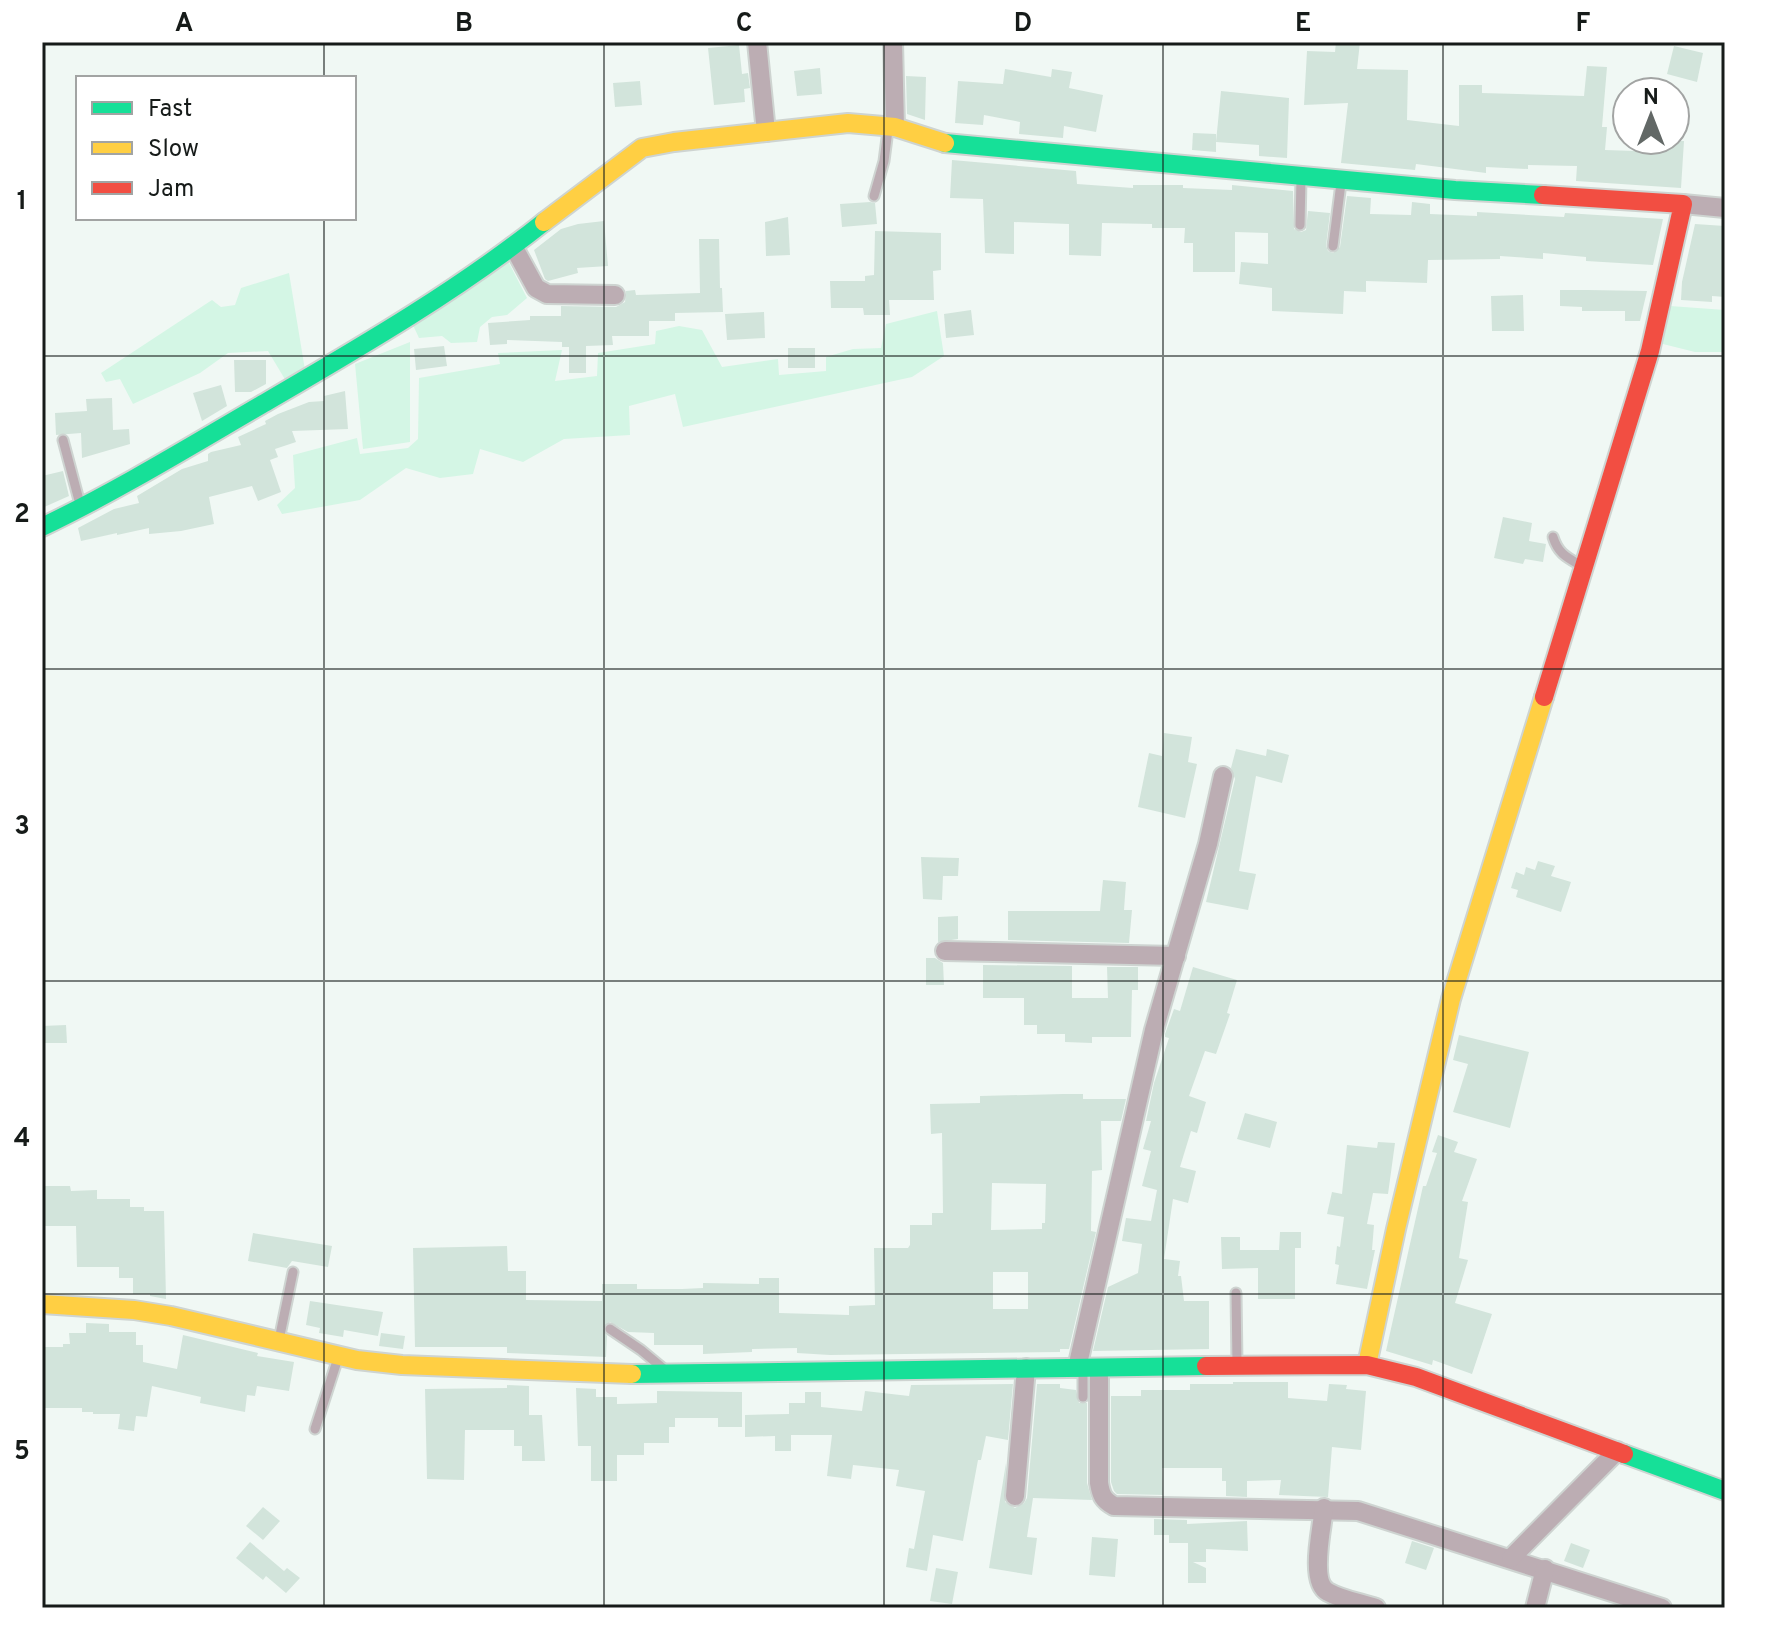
<svg xmlns="http://www.w3.org/2000/svg" width="1767" height="1650" font-family="Overpass,sans-serif">
<rect width="100%" height="100%" fill="#f0f8f4"/>
<g fill="#d4f6e5">
<path d="M 507,259 L 527,298 L 507,315 L 492,317 L 480,327 L 477,342 L 451,343 L 442,336 L 419,338 L 411,321 Z"/>
<path d="M 289,273 L 305,370 L 286,381 L 268,351 L 228,353 L 200,373 L 133,404 L 120,379 L 106,382 L 101,373 L 212,300 L 221,307 L 235,305 L 241,288 Z"/>
<path d="M 1670,306 L 1725,310 L 1725,352 L 1695,352 L 1659,343 Z"/>
<path d="M 937,311 L 944,356 L 912,377 L 683,427 L 675,394 L 629,406 L 630,435 L 564,439 L 523,462 L 480,449 L 473,474 L 440,478 L 406,468 L 360,500 L 282,514 L 277,505 L 295,488 L 293,455 L 357,438 L 360,454 L 408,448 L 418,439 L 419,378 L 500,364 L 498,353 L 562,350 L 555,381 L 597,376 L 598,353 L 655,344 L 656,331 L 679,326 L 702,330 L 722,367 L 778,359 L 779,375 L 826,371 L 826,357 L 853,349 L 881,348 L 886,324 Z"/>
<path d="M 410,342 L 410,442 L 363,449 L 355,364 Z"/>
</g>
<g fill="#d2e4db" fill-rule="evenodd">
<path d="M 1336,42 L 1360,42 L 1357,69 L 1408,70 L 1407,120 L 1459,126 L 1459,85 L 1482,85 L 1482,93 L 1584,96 L 1587,66 L 1607,67 L 1602,127 L 1607,127 L 1605,150 L 1636,151 L 1637,140 L 1684,141 L 1681,188 L 1576,181 L 1577,166 L 1528,165 L 1528,169 L 1486,167 L 1486,173 L 1416,164 L 1415,170 L 1341,163 L 1348,103 L 1304,105 L 1307,51 L 1335,52 Z"/>
<path d="M 739,45 L 742,74 L 748,73 L 750,88 L 744,89 L 745,102 L 714,105 L 708,48 Z"/>
<path d="M 1674,46 L 1703,53 L 1697,82 L 1667,74 Z"/>
<path d="M 820,68 L 822,94 L 797,96 L 794,71 Z"/>
<path d="M 1005,69 L 1051,77 L 1052,69 L 1072,72 L 1069,88 L 1103,95 L 1096,132 L 1064,126 L 1063,138 L 1019,134 L 1020,122 L 984,115 L 983,125 L 955,123 L 958,81 L 1003,84 Z"/>
<path d="M 906,76 L 926,77 L 925,120 L 907,114 Z"/>
<path d="M 640,81 L 642,105 L 615,107 L 613,83 Z"/>
<path d="M 1221,91 L 1289,98 L 1287,158 L 1259,156 L 1259,145 L 1216,142 Z"/>
<path d="M 1193,133 L 1216,134 L 1216,152 L 1192,150 Z"/>
<path d="M 952,160 L 1076,171 L 1077,184 L 1133,188 L 1133,185 L 1183,185 L 1183,188 L 1232,190 L 1232,185 L 1293,191 L 1294,229 L 1301,232 L 1306,230 L 1308,211 L 1330,213 L 1326,246 L 1328,251 L 1333,253 L 1340,247 L 1347,196 L 1371,198 L 1370,214 L 1411,215 L 1412,202 L 1430,204 L 1430,214 L 1477,216 L 1477,212 L 1564,217 L 1565,213 L 1663,219 L 1653,265 L 1586,261 L 1586,257 L 1543,253 L 1543,259 L 1500,256 L 1500,259 L 1428,260 L 1427,283 L 1366,281 L 1366,292 L 1344,291 L 1343,314 L 1272,311 L 1272,288 L 1239,284 L 1241,262 L 1268,264 L 1268,233 L 1235,232 L 1235,272 L 1193,272 L 1193,243 L 1184,243 L 1185,228 L 1152,228 L 1152,224 L 1102,223 L 1101,256 L 1069,255 L 1069,224 L 1014,222 L 1014,254 L 985,253 L 983,199 L 950,198 Z"/>
<path d="M 870,202 L 875,203 L 877,224 L 842,227 L 840,204 Z"/>
<path d="M 788,217 L 790,255 L 766,256 L 765,222 Z"/>
<path d="M 604,221 L 608,266 L 577,268 L 578,273 L 548,281 L 545,279 L 534,250 L 561,229 L 578,224 Z"/>
<path d="M 1695,224 L 1725,226 L 1725,297 L 1712,296 L 1712,302 L 1681,300 L 1682,282 Z"/>
<path d="M 875,231 L 941,233 L 941,270 L 933,271 L 934,300 L 889,300 L 890,315 L 864,315 L 863,308 L 831,308 L 830,281 L 865,281 L 865,276 L 874,275 Z"/>
<path d="M 699,239 L 719,239 L 720,288 L 722,288 L 723,312 L 675,313 L 675,321 L 649,321 L 649,336 L 612,336 L 613,345 L 586,346 L 586,373 L 569,373 L 569,347 L 562,347 L 562,342 L 507,340 L 507,344 L 490,345 L 488,323 L 530,320 L 530,316 L 561,316 L 561,306 L 616,307 L 625,302 L 626,291 L 635,290 L 636,295 L 700,293 Z"/>
<path d="M 1560,290 L 1588,290 L 1647,291 L 1640,321 L 1625,321 L 1625,311 L 1582,311 L 1582,307 L 1560,306 Z"/>
<path d="M 1523,295 L 1524,331 L 1492,331 L 1491,296 Z"/>
<path d="M 971,310 L 974,335 L 946,338 L 944,314 Z"/>
<path d="M 764,312 L 765,338 L 727,340 L 725,314 Z"/>
<path d="M 444,346 L 447,366 L 416,370 L 414,349 Z"/>
<rect x="788" y="348" width="27" height="20"/>
<path d="M 234,360 L 266,360 L 266,384 L 251,392 L 235,392 Z"/>
<path d="M 221,385 L 227,406 L 202,421 L 193,393 Z"/>
<path d="M 345,391 L 348,429 L 292,431 L 296,442 L 275,449 L 278,457 L 270,460 L 281,492 L 258,501 L 252,486 L 209,497 L 214,524 L 181,531 L 149,534 L 149,528 L 117,535 L 117,533 L 81,541 L 78,528 L 114,509 L 139,503 L 137,496 L 182,469 L 208,461 L 208,454 L 211,452 L 241,445 L 238,437 L 266,424 L 265,421 L 278,414 L 309,402 L 324,401 L 324,396 Z"/>
<path d="M 112,398 L 113,430 L 129,429 L 130,444 L 82,458 L 81,433 L 56,435 L 55,413 L 87,411 L 86,399 Z"/>
<path d="M 63,471 L 69,496 L 42,508 L 42,476 Z"/>
<path d="M 1503,517 L 1532,523 L 1529,541 L 1546,544 L 1543,562 L 1525,559 L 1523,564 L 1494,558 Z"/>
<path d="M 1164,733 L 1192,737 L 1188,762 L 1197,764 L 1185,818 L 1138,807 L 1149,753 L 1162,756 Z"/>
<path d="M 1236,749 L 1266,756 L 1267,749 L 1289,755 L 1282,783 L 1256,776 L 1239,871 L 1256,874 L 1248,910 L 1206,902 L 1235,779 L 1231,768 Z"/>
<path d="M 921,857 L 959,858 L 958,876 L 943,876 L 942,900 L 923,899 Z"/>
<path d="M 1538,861 L 1555,866 L 1551,876 L 1571,882 L 1561,912 L 1516,897 L 1518,890 L 1511,888 L 1516,872 L 1524,875 L 1526,867 L 1535,870 Z"/>
<path d="M 1103,880 L 1126,882 L 1124,910 L 1132,910 L 1129,943 L 1008,940 L 1008,911 L 1100,911 Z"/>
<path d="M 958,916 L 958,939 L 938,942 L 938,917 Z"/>
<path d="M 926,958 L 935,958 L 943,963 L 944,985 L 926,985 Z"/>
<path d="M 983,965 L 1072,966 L 1072,998 L 1108,998 L 1107,967 L 1138,967 L 1138,990 L 1132,990 L 1131,1037 L 1092,1037 L 1092,1043 L 1065,1042 L 1065,1034 L 1037,1034 L 1037,1025 L 1024,1025 L 1024,998 L 983,998 Z"/>
<path d="M 1193,967 L 1237,980 L 1227,1013 L 1230,1014 L 1216,1054 L 1205,1051 L 1189,1096 L 1206,1102 L 1197,1133 L 1191,1131 L 1180,1167 L 1196,1171 L 1188,1203 L 1173,1199 L 1164,1259 L 1180,1261 L 1178,1276 L 1181,1276 L 1184,1301 L 1209,1301 L 1209,1349 L 1093,1351 L 1108,1287 L 1138,1273 L 1142,1244 L 1122,1241 L 1126,1218 L 1151,1221 L 1157,1190 L 1142,1186 L 1151,1151 L 1143,1149 L 1151,1121 L 1146,1121 L 1154,1083 L 1169,1038 L 1165,1037 L 1165,1034 L 1174,1009 L 1180,1011 Z"/>
<path d="M 66,1025 L 67,1043 L 42,1043 L 42,1026 Z"/>
<path d="M 1459,1035 L 1529,1052 L 1510,1128 L 1453,1112 L 1468,1064 L 1453,1060 Z"/>
<path d="M 1063,1094 L 1083,1094 L 1083,1099 L 1126,1099 L 1121,1121 L 1101,1121 L 1102,1170 L 1092,1171 L 1091,1231 L 1096,1232 L 1069,1349 L 1060,1349 L 1060,1352 L 830,1355 L 797,1353 L 797,1348 L 752,1349 L 752,1352 L 703,1354 L 703,1345 L 654,1345 L 654,1333 L 628,1332 L 610,1322 L 603,1328 L 607,1336 L 606,1357 L 507,1353 L 507,1347 L 415,1347 L 413,1248 L 507,1246 L 508,1271 L 526,1271 L 526,1300 L 602,1301 L 602,1284 L 637,1284 L 637,1289 L 682,1289 L 703,1288 L 703,1283 L 759,1284 L 759,1278 L 779,1278 L 779,1313 L 849,1315 L 849,1306 L 875,1305 L 874,1248 L 908,1248 L 910,1245 L 910,1225 L 932,1225 L 932,1213 L 943,1213 L 942,1133 L 931,1134 L 930,1104 L 980,1103 L 980,1096 ZM 992,1183 L 1046,1184 L 1045,1223 L 1042,1223 L 1042,1229 L 991,1230 ZM 993,1272 L 1028,1272 L 1028,1309 L 993,1309 Z"/>
<path d="M 1245,1113 L 1277,1122 L 1270,1148 L 1237,1139 Z"/>
<path d="M 1438,1135 L 1458,1142 L 1454,1152 L 1477,1159 L 1462,1201 L 1468,1202 L 1459,1258 L 1468,1260 L 1455,1303 L 1492,1314 L 1472,1374 L 1433,1360 L 1432,1365 L 1386,1351 L 1423,1186 L 1426,1186 L 1437,1153 L 1432,1152 Z"/>
<path d="M 1378,1142 L 1395,1143 L 1388,1194 L 1373,1193 L 1367,1224 L 1374,1225 L 1372,1250 L 1375,1250 L 1367,1289 L 1336,1284 L 1339,1265 L 1335,1264 L 1337,1246 L 1340,1247 L 1344,1217 L 1327,1214 L 1332,1192 L 1342,1194 L 1347,1145 L 1377,1148 Z"/>
<path d="M 42,1186 L 70,1186 L 71,1191 L 97,1190 L 97,1199 L 130,1199 L 130,1207 L 144,1207 L 144,1211 L 164,1211 L 166,1299 L 150,1296 L 150,1294 L 133,1294 L 133,1278 L 119,1278 L 119,1267 L 77,1267 L 76,1226 L 42,1226 Z"/>
<path d="M 1280,1232 L 1301,1232 L 1301,1248 L 1295,1248 L 1295,1299 L 1258,1299 L 1258,1268 L 1222,1269 L 1221,1237 L 1240,1237 L 1240,1250 L 1279,1250 Z"/>
<path d="M 253,1233 L 332,1246 L 328,1267 L 292,1261 L 287,1268 L 248,1261 Z"/>
<path d="M 310,1301 L 383,1312 L 378,1336 L 344,1330 L 343,1337 L 319,1333 L 320,1328 L 306,1325 Z"/>
<path d="M 86,1323 L 109,1324 L 109,1332 L 136,1332 L 136,1345 L 143,1345 L 143,1362 L 177,1369 L 183,1335 L 258,1353 L 257,1356 L 294,1362 L 289,1391 L 257,1386 L 255,1396 L 247,1395 L 245,1412 L 200,1403 L 201,1397 L 152,1386 L 147,1417 L 136,1416 L 134,1431 L 118,1429 L 120,1414 L 93,1414 L 93,1412 L 82,1412 L 82,1408 L 42,1408 L 42,1347 L 63,1347 L 63,1344 L 70,1344 L 69,1333 L 86,1333 Z"/>
<path d="M 381,1333 L 405,1336 L 403,1349 L 379,1346 Z"/>
<path d="M 1233,1382 L 1288,1382 L 1288,1398 L 1327,1401 L 1329,1384 L 1347,1385 L 1346,1389 L 1366,1391 L 1361,1450 L 1332,1447 L 1328,1497 L 1279,1495 L 1281,1480 L 1247,1481 L 1247,1497 L 1226,1496 L 1226,1481 L 1222,1481 L 1222,1468 L 1162,1468 L 1163,1495 L 1117,1494 L 1114,1491 L 1111,1482 L 1111,1396 L 1141,1396 L 1141,1390 L 1190,1390 L 1190,1384 L 1233,1384 Z"/>
<path d="M 1013,1384 L 1008,1440 L 986,1436 L 981,1460 L 978,1460 L 963,1541 L 933,1535 L 927,1571 L 906,1567 L 909,1548 L 914,1549 L 925,1491 L 896,1486 L 899,1470 L 853,1465 L 851,1479 L 827,1476 L 832,1435 L 791,1435 L 791,1451 L 775,1451 L 775,1436 L 745,1437 L 745,1415 L 789,1414 L 789,1403 L 805,1403 L 805,1392 L 821,1392 L 821,1407 L 862,1411 L 865,1391 L 909,1396 L 911,1385 Z"/>
<path d="M 1037,1384 L 1060,1384 L 1060,1388 L 1076,1390 L 1079,1403 L 1087,1403 L 1087,1483 L 1092,1500 L 1033,1498 L 1027,1537 L 1037,1538 L 1032,1575 L 989,1568 L 1006,1463 L 1005,1502 L 1015,1508 L 1024,1503 L 1027,1498 Z"/>
<path d="M 507,1385 L 529,1386 L 529,1415 L 542,1415 L 545,1461 L 522,1461 L 522,1446 L 514,1446 L 514,1430 L 465,1430 L 464,1480 L 427,1479 L 425,1389 L 507,1388 Z"/>
<path d="M 576,1388 L 596,1389 L 596,1397 L 617,1397 L 617,1404 L 657,1403 L 657,1391 L 742,1392 L 742,1427 L 718,1427 L 718,1418 L 675,1418 L 675,1427 L 669,1427 L 669,1443 L 644,1443 L 644,1455 L 617,1455 L 617,1481 L 591,1481 L 591,1446 L 578,1446 Z"/>
<path d="M 263,1507 L 280,1521 L 263,1540 L 246,1526 Z"/>
<path d="M 1154,1519 L 1187,1520 L 1187,1524 L 1247,1521 L 1248,1551 L 1206,1549 L 1206,1562 L 1193,1562 L 1206,1568 L 1206,1583 L 1188,1583 L 1188,1543 L 1169,1543 L 1169,1535 L 1154,1535 Z"/>
<path d="M 1092,1537 L 1118,1539 L 1115,1577 L 1089,1575 Z"/>
<path d="M 1412,1541 L 1434,1548 L 1426,1570 L 1405,1563 Z"/>
<path d="M 250,1542 L 284,1571 L 287,1568 L 300,1578 L 286,1593 L 266,1576 L 263,1580 L 236,1558 Z"/>
<path d="M 1571,1543 L 1590,1550 L 1583,1568 L 1564,1561 Z"/>
<path d="M 936,1568 L 958,1572 L 952,1604 L 930,1601 Z"/>
</g>
<g fill="none" stroke-linecap="round" stroke-linejoin="round">
<defs>
<g id="lane">
<path d="M 874,196 L 884,161 L 888,130"/>
<path d="M 1300,225 L 1301,179"/>
<path d="M 1333,246 L 1341,183"/>
<path d="M 63,440 L 80,504"/>
<path d="M 1553,537 C 1558,553 1566,557 1580,565"/>
<path d="M 1236,1293 L 1237,1364"/>
<path d="M 610,1329 L 641,1350 L 665,1370"/>
<path d="M 279,1340 L 293,1272"/>
<path d="M 1083,1397 L 1083,1372"/>
<path d="M 315,1429 L 338,1358"/>
</g>
<g id="street">
<path d="M 757,42 L 766,132"/>
<path d="M 893,42 L 895,127"/>
<path d="M 1683,204 L 1725,208"/>
<path d="M 513,246 L 536,288 L 547,294 L 615,295"/>
<path d="M 945,951 L 1176,956"/>
<path d="M 1077,1368 L 1154,1030 L 1208,844 L 1223,776"/>
<path d="M 1099,1368 L 1099,1483 C 1101,1495 1103,1500 1114,1506 L 1358,1511 L 1662,1608"/>
<path d="M 1015,1496 L 1026,1368"/>
<path d="M 1324,1508 C 1322,1528 1309,1582 1328,1592 C 1342,1600 1361,1603 1376,1608"/>
<path d="M 1511,1558 L 1617,1451"/>
<path d="M 1535,1608 L 1545,1569"/>
</g>
<g id="fast">
<path d="M 945,143 L 1455,190 L 1543,195"/>
<path d="M 42,527 C 117,491 189,447 261,405 C 357,349 456,292 544,222"/>
<path d="M 632,1374 L 1206,1366"/>
<path d="M 1624,1454 L 1725,1491"/>
</g>
<g id="slow">
<path d="M 544,222 L 642,148 L 674,142 L 848,123 L 895,127 L 945,143"/>
<path d="M 42,1304 L 134,1310 L 171,1316 L 357,1360 L 402,1365 L 632,1374"/>
<path d="M 1367,1365 L 1396,1229 L 1451,999 L 1544,697"/>
</g>
<g id="jam">
<path d="M 1543,195 L 1683,204 L 1650,351 L 1544,697"/>
<path d="M 1206,1366 L 1367,1365 L 1416,1377 L 1624,1454"/>
</g>
</defs>
<use href="#lane" stroke="#ced4d1" stroke-width="13"/>
<use href="#street" stroke="#ced4d1" stroke-width="22"/>
<use href="#fast" stroke="#ced4d1" stroke-width="22"/>
<use href="#slow" stroke="#ced4d1" stroke-width="22"/>
<use href="#jam" stroke="#ced4d1" stroke-width="22"/>
<use href="#lane" stroke="#bcadb3" stroke-width="9"/>
<use href="#street" stroke="#bcadb3" stroke-width="18"/>
<use href="#fast" stroke="#16e098" stroke-width="18"/>
<use href="#slow" stroke="#ffcf43" stroke-width="18"/>
<use href="#jam" stroke="#f24e42" stroke-width="18"/>
</g>
<path fill="none" stroke="#161b19" stroke-width="2" stroke-opacity="0.55" d="M 324,42 L 324,78M 604,42 L 604,1608M 884,42 L 884,1608M 1163,42 L 1163,1608M 1443,42 L 1443,1608M 324,218 L 324,1608M 42,356 L 1725,356M 42,669 L 1725,669M 42,981 L 1725,981M 42,1294 L 1725,1294"/>
<rect width="1767" height="1650" fill="none" stroke="#ffffff" stroke-width="88"/>
<rect x="76" y="76" width="280" height="144" fill="#ffffff" stroke="#a2a4a3" stroke-width="2"/>
<rect x="92" y="102" width="40" height="12" fill="#16e098" stroke="#a2a4a3" stroke-width="2"/>
<text x="148" y="116" font-size="24" fill="#161b19">Fast</text>
<rect x="92" y="142" width="40" height="12" fill="#ffcf43" stroke="#a2a4a3" stroke-width="2"/>
<text x="148" y="156" font-size="24" fill="#161b19">Slow</text>
<rect x="92" y="182" width="40" height="12" fill="#f24e42" stroke="#a2a4a3" stroke-width="2"/>
<text x="148" y="196" font-size="24" fill="#161b19">Jam</text>
<g transform="translate(1651 116)"><circle r="38" fill="#ffffff" stroke="#a2a4a3" stroke-width="2"/>
<path d="M0-6L14 30L0 20L-14 30Z" fill="#626866"/>
<text y="-12" font-size="22" font-weight="bold" text-anchor="middle" fill="#161b19">N</text>
</g>
<rect x="44" y="44" width="1679" height="1562" fill="none" stroke="#161b19" stroke-width="3"/>
<g font-size="26" text-anchor="middle" font-weight="bold" fill="#161b19">
<text x="184" y="31">A</text>
<text x="464" y="31">B</text>
<text x="744" y="31">C</text>
<text x="1023" y="31">D</text>
<text x="1303" y="31">E</text>
<text x="1583" y="31">F</text>
<text x="22" y="209">1</text>
<text x="22" y="522">2</text>
<text x="22" y="834">3</text>
<text x="22" y="1146">4</text>
<text x="22" y="1459">5</text>
</g>
</svg>
